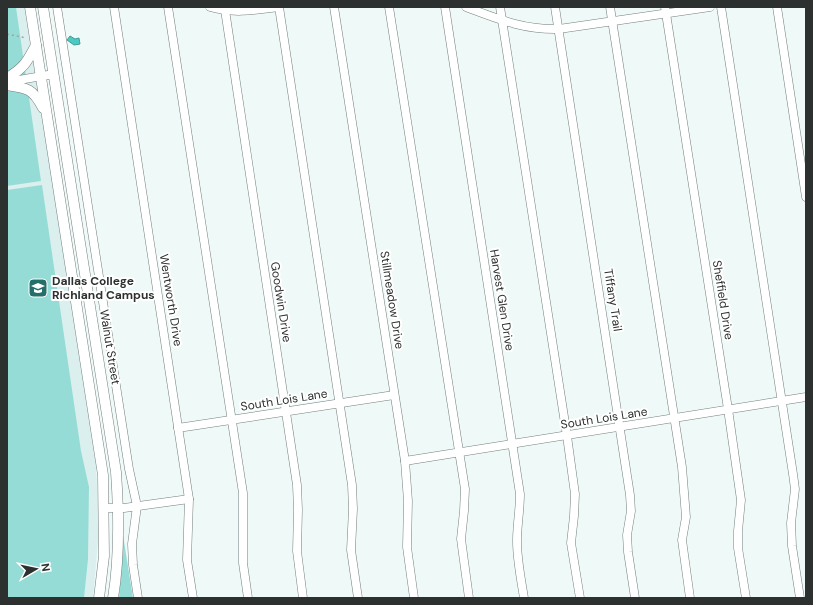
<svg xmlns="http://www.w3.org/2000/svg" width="813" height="605" font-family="'DM Sans',sans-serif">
<rect width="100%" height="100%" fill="#eef9f8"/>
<path fill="#dbf0ee" d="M 7,7 L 25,7 L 96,466 L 99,530 L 93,598 L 7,598 Z"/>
<g fill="#96dcd6">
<path d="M 7,7 L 16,7 L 41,181 L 7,186 Z"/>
<path d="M 42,185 L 81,451 L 89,487 L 88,559 L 84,598 L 7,598 L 7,190 Z"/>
<path d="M 123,535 L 133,598 L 119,598 Z"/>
</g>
<path fill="#4acac3" stroke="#419c97" d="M 70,36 L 75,39 L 79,38 L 80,44 L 74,45 L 67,40 Z"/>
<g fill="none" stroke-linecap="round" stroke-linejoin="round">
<defs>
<g id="minor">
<path d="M 57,7 L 129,469 L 137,506 L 132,544 L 133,565 L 138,598"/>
<path d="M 114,7 L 189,499 L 187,560 L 193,598"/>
<path d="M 168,7 L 243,493 L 243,563 L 248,598"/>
<path d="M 210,7 C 234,14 256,10 279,7"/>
<path d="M 279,7 L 352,485 L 353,509 L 351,550 L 358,598"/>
<path d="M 334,7 L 405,461 L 408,501 L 407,547 L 414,598"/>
<path d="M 389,7 L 465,489 L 464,511 L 461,539 L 469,598"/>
<path d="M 445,7 L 520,494 C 520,510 517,525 517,541 C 517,560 521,579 524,598"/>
<path d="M 466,7 C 498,19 524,30 559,29 L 710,7"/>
<path d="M 500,7 L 567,436 L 575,494 L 574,516 L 571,543 L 580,598"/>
<path d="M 555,7 L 630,495 L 631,511 L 627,535 L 628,552 L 635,598"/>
<path d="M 610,7 L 682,467 L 686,517 L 682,540 L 690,598"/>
<path d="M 665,7 L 728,409 L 741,500 L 738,531 L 738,548 L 746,598"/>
<path d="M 721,7 L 793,474 L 795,489 L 791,523 L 792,546 L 800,598"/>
<path d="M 777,7 L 806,197"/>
<path d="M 225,10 L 297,485 L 298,510 L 297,551 L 303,598"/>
<path d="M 7,82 L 54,74"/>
<path d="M 178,428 L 394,395"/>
<path d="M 405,461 L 806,397"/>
<path d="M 104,508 L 124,508 L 189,499"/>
</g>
<g id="major">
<path d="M 30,7 L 103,475 L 104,556 L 99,598"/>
<path d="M 43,7 L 116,472 C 119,514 120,556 113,598"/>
<path d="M 7,78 C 24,68 27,62 36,45"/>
<path d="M 7,85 C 28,88 33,89 43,108"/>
</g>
</defs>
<use href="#minor" stroke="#757f7e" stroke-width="9"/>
<use href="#major" stroke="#757f7e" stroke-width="11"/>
<path stroke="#9da5a4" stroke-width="1.5" stroke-dasharray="2 3" stroke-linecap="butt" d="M 7,34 L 26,38"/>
<use href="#minor" stroke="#fff" stroke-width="8"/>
<use href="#major" stroke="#fff" stroke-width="10"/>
</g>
<defs>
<symbol id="university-square" viewBox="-11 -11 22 22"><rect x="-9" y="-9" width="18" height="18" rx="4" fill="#256f6a" stroke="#fff"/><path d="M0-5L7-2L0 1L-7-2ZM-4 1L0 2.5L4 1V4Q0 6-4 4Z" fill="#fff"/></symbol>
</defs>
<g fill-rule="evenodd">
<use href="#university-square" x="27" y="277" width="22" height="22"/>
</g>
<g text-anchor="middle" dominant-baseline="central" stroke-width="4" stroke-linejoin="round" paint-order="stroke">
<g font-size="12" font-weight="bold" fill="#2c302f" stroke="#fff" text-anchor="start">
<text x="52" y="281">Dallas College<tspan x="52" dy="14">Richland Campus</tspan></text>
</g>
<g font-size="12" fill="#2c302f" stroke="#fff">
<text transform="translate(171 300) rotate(81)">Wentworth Drive</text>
<text transform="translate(392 300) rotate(81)">Stillmeadow Drive</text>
<text transform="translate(502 300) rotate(81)">Harvest Glen Drive</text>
<text transform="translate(613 300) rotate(81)">Tiffany Trail</text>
<text transform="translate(723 300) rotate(81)">Sheffield Drive</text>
<text transform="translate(281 302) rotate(81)">Goodwin Drive</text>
<text transform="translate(110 347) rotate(81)">Walnut Street</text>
<text transform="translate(284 400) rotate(-9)">South Lois Lane</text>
<text transform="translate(604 418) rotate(-9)">South Lois Lane</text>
</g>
</g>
<rect width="813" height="605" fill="none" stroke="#2c302f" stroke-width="16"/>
<g transform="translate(36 569) rotate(81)" stroke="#ffffff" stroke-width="3" paint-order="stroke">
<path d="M0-3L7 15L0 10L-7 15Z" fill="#2c302f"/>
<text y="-6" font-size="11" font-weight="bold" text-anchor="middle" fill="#2c302f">N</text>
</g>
</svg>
